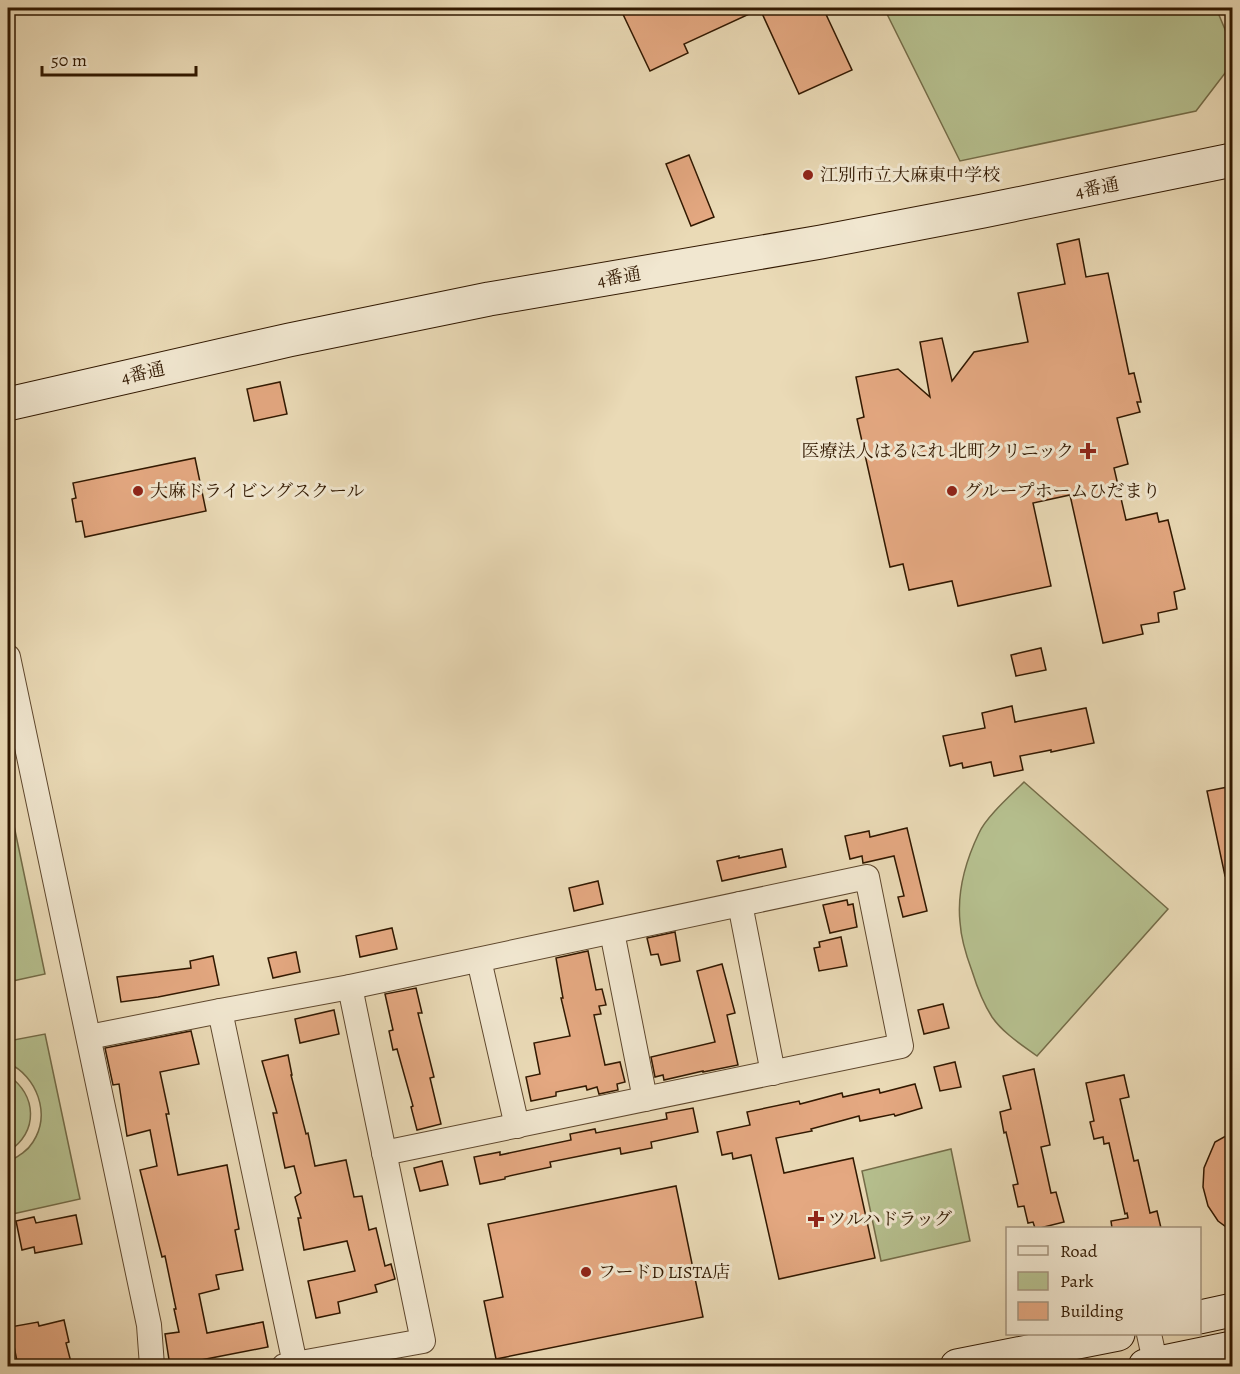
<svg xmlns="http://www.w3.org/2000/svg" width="1240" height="1374" font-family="Alegreya,'Noto Serif JP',serif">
<rect width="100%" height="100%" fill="#eadab6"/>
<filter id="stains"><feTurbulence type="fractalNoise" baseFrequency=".00333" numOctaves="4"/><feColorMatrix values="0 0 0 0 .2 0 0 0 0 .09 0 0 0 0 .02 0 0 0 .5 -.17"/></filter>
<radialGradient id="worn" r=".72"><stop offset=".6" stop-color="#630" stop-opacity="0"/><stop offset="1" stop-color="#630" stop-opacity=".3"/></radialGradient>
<g fill="#b6c08f" stroke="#746c48" stroke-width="1.5">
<path d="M 884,8 L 1216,8 L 1232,46 L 1232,64 L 1196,111 L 960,161 Z"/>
<path d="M 1024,782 L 1168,909 L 1037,1056 C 1022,1045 1003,1033 992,1017 C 983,1003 977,987 972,971 C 966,955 961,939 960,922 C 957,892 966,860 979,833 C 986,817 1011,795 1024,782 Z"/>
<path d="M 8,797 L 45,974 L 8,982 Z"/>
<path d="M 45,1034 L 80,1199 L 8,1215 L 8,1162 C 17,1157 27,1152 33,1142 C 51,1114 37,1076 8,1063 L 8,1041 Z"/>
<path d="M 8,1075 C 37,1096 39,1131 8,1152 Z"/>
<path d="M 951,1149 L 970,1241 L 881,1261 L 862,1171 Z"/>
</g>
<g fill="#e4a881" stroke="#311800" stroke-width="1.5">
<path d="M 620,8 L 823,8 L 852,70 L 799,94 L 760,9 L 684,44 L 688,53 L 650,71 Z"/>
<path d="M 689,155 L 714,217 L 691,226 L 666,164 Z"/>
<path d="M 1079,239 L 1086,277 L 1108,273 L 1129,374 L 1134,373 L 1141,402 L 1137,402 L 1140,412 L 1117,418 L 1128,464 L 1114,468 L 1126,520 L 1157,513 L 1159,522 L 1168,520 L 1185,589 L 1174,592 L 1177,609 L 1158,613 L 1159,622 L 1141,625 L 1143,634 L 1103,643 L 1070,495 L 1033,503 L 1051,586 L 958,606 L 952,581 L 909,590 L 903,564 L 890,567 L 857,419 L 864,417 L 856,377 L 898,369 L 930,397 L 920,342 L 942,338 L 952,381 L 974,352 L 1028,342 L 1018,293 L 1065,284 L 1057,244 Z"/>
<path d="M 280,382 L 287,414 L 254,421 L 247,389 Z"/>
<path d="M 195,458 L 206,511 L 85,537 L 82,521 L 76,522 L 72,499 L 76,498 L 73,483 Z"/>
<path d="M 1041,648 L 1046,670 L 1016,676 L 1011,655 Z"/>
<path d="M 1012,706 L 1015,722 L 1086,708 L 1094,743 L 1051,752 L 1051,750 L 1020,756 L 1023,770 L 994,776 L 991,762 L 963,768 L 962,763 L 950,766 L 943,736 L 985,728 L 982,713 Z"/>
<path d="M 1233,786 L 1233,875 L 1225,876 L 1207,791 Z"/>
<path d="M 907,828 L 927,911 L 903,917 L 898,897 L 904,896 L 894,856 L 863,863 L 862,856 L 850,859 L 845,836 L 869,831 L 870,837 Z"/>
<path d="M 782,849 L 786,867 L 722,881 L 717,861 L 739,856 L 739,858 Z"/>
<path d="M 598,881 L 603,904 L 574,911 L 569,888 Z"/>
<path d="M 847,900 L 848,905 L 853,904 L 857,927 L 830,933 L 823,905 Z"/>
<path d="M 392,928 L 397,949 L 360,957 L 356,936 Z"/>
<path d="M 675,932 L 680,961 L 661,965 L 658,954 L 651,955 L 647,938 Z"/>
<path d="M 841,937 L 847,966 L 819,971 L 814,948 L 820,947 L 819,942 Z"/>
<path d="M 588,951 L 596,990 L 602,989 L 606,1005 L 599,1006 L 601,1014 L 594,1015 L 605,1065 L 620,1062 L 625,1082 L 617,1084 L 618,1090 L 599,1094 L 597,1087 L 587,1090 L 586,1086 L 556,1092 L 556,1096 L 531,1101 L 526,1077 L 540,1074 L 534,1043 L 570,1036 L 561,998 L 563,998 L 556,958 Z"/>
<path d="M 296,952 L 300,972 L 273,978 L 268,958 Z"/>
<path d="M 213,956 L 219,985 L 158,997 L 121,1002 L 117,977 L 191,968 L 190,961 Z"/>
<path d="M 722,964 L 735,1013 L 727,1015 L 738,1065 L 703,1072 L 703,1071 L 664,1080 L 663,1075 L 655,1077 L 651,1057 L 715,1042 L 697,971 Z"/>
<path d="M 416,988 L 422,1013 L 418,1013 L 434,1077 L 430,1078 L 441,1124 L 417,1130 L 411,1107 L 413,1106 L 397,1049 L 393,1050 L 389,1031 L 393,1030 L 385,994 Z"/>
<path d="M 943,1004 L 949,1028 L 924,1034 L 918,1010 Z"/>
<path d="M 334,1010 L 339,1034 L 300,1043 L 295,1019 Z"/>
<path d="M 191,1031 L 199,1064 L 160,1072 L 169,1114 L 166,1114 L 178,1175 L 227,1165 L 239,1229 L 235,1230 L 243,1270 L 216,1275 L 219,1289 L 199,1294 L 207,1333 L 263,1322 L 268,1347 L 170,1366 L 165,1334 L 179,1332 L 174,1309 L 176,1309 L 165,1256 L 162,1257 L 140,1170 L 157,1166 L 150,1130 L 127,1136 L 119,1084 L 113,1085 L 105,1048 Z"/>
<path d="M 288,1055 L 292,1075 L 291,1075 L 306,1134 L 308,1133 L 315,1166 L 346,1160 L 354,1197 L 362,1196 L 369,1230 L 376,1228 L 385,1266 L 391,1264 L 395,1279 L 375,1285 L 377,1292 L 338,1302 L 340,1313 L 316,1318 L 308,1281 L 355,1271 L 347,1241 L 304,1250 L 298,1218 L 301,1218 L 295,1197 L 301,1193 L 294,1166 L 285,1168 L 273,1113 L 277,1113 L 262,1061 Z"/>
<path d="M 955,1062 L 961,1087 L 940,1091 L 934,1067 Z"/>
<path d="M 1034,1069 L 1050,1145 L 1041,1147 L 1051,1193 L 1056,1192 L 1064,1222 L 1040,1228 L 1035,1228 L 1033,1222 L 1028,1223 L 1024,1206 L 1018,1207 L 1013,1185 L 1018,1184 L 1006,1132 L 1004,1133 L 1000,1112 L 1011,1109 L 1003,1076 Z"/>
<path d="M 1124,1075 L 1129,1097 L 1120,1099 L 1134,1161 L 1138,1160 L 1150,1213 L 1157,1211 L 1161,1228 L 1112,1228 L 1111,1221 L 1128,1218 L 1127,1213 L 1125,1214 L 1109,1143 L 1104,1144 L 1103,1137 L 1094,1139 L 1090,1122 L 1094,1121 L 1086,1083 Z"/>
<path d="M 915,1084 L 922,1108 L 895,1116 L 894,1114 L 860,1121 L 859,1116 L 811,1129 L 812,1131 L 776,1138 L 784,1173 L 853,1158 L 875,1258 L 779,1279 L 751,1155 L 733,1159 L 732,1153 L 722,1155 L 717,1132 L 750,1125 L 747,1112 L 799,1101 L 800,1104 L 842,1093 L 843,1097 L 879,1089 L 880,1093 Z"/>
<path d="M 693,1108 L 698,1132 L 651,1142 L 652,1148 L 621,1154 L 620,1148 L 550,1162 L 551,1167 L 505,1177 L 505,1179 L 480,1184 L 474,1157 L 500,1152 L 500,1155 L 571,1140 L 570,1134 L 595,1129 L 596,1133 L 667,1119 L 666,1113 Z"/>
<path d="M 1233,1132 L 1233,1232 L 1218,1221 L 1208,1206 L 1203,1187 L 1204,1168 L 1215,1142 Z"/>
<path d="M 442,1161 L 448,1185 L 420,1191 L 414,1168 Z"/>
<path d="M 676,1186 L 703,1317 L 496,1359 L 484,1301 L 503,1297 L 488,1224 Z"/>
<path d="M 76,1215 L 82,1244 L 35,1253 L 34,1247 L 22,1250 L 16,1221 L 34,1217 L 36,1223 Z"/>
<path d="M 64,1320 L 69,1342 L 66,1343 L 72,1366 L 18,1366 L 10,1327 L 38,1322 L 39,1326 Z"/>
</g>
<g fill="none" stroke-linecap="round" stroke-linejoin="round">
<defs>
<g id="street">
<path d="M 8,657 L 149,1325 L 152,1366"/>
<path d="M 740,904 L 773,1073"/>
<path d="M 612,932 L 645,1099"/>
<path d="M 479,960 L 517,1126"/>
<path d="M 220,1011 L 350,987 L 867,877 L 901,1046 L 384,1153"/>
<path d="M 89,1037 L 220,1011 L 295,1364 L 284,1366"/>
<path d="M 1149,1334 L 1156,1366"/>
<path d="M 295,1364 L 423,1341 L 350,987"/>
</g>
<g id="secondary">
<path d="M 8,404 L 289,340 L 489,299 L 821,242 L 983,211 L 1232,160"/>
<path d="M 1200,1317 L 1232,1310"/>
<path d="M 957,1366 L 1118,1334"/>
<path d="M 1145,1366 L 1232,1348"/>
</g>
</defs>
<use href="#street" stroke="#5f482e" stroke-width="26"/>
<use href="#secondary" stroke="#311800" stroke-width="35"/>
<use href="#street" stroke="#f1e7d0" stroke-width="24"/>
<use href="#secondary" stroke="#f1e7d0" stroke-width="33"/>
</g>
<g fill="#8f2418" stroke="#f1e7d0" stroke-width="2">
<circle cx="808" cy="175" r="6"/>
<path d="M1085 442h6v6h6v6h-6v6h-6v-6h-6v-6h6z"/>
<circle cx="138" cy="491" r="6"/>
<circle cx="952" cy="491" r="6"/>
<path d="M813 1210h6v6h6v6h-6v6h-6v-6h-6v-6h6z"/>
<circle cx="586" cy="1272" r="6"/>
</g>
<g text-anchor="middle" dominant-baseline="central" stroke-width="6" stroke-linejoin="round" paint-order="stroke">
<g font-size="18" fill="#311800" stroke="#f1e7d0" text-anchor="start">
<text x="820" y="175">江別市立大麻東中学校</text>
<text x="1074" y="451" text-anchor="end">医療法人はるにれ 北町クリニック</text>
<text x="150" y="491">大麻ドライビングスクール</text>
<text x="964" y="491">グループホームひだまり</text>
<text x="828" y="1219">ツルハドラッグ</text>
<text x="598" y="1272">フードD LISTA店</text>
</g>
<g font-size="18" fill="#311800" stroke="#f1e7d0">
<text transform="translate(1097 188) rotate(-11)">4番通</text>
<text transform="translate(619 277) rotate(-10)">4番通</text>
<text transform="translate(143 373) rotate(-13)">4番通</text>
</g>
</g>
<rect width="1240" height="1374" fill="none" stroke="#eadab6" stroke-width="30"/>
<rect x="9" y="9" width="1222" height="1356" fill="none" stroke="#311800" stroke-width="3"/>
<rect x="15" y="15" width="1210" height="1344" fill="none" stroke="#311800" stroke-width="1.5"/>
<rect x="1006" y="1227" width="195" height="108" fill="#f1e7d0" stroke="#a4947d" stroke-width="1.5"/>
<rect x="1018" y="1246" width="30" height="9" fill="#f1e7d0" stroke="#a4947d" stroke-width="1.5"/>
<text x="1060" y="1257" font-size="18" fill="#311800">Road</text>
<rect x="1018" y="1272" width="30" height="18" fill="#b6c08f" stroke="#a4947d" stroke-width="1.5"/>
<text x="1060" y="1287" font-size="18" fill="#311800">Park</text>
<rect x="1018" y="1302" width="30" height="18" fill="#e4a881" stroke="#a4947d" stroke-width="1.5"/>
<text x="1060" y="1317" font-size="18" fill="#311800">Building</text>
<path d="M42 66v9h154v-9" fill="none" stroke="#311800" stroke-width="3"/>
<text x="51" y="66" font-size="18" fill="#311800" stroke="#f1e7d0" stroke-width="4.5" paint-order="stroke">50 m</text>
<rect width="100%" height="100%" filter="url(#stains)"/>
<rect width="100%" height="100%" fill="url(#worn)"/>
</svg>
